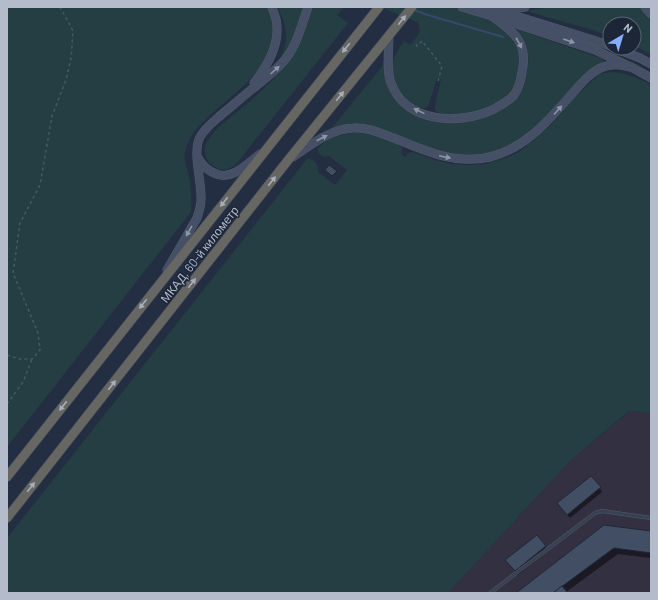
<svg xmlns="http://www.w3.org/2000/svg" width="658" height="600" font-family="Barlow,sans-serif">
<rect width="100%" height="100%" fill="#232e42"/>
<path fill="#333042" d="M 630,411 L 651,413 L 651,593 L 448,593 L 571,460 Z"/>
<g fill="#253e43">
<path d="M 7,7 L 268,7 C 292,56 239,88 208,117 C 203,123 196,128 192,135 C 189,139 186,147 185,152 C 183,159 187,169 189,176 C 191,188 192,200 191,212 L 7,447 Z"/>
<path d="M 277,7 L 304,7 C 300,20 292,53 280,60 C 289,40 288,26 277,7 Z"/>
<path d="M 312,7 L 344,7 L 337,15 L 348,23 L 237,163 C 234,166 231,168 227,169 C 218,172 206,163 205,153 C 204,148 206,143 209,139 C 216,127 236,113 247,104 C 270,83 288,67 301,39 C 306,29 309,17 312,7 Z"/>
<path d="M 380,7 L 454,7 L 473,12 L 490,19 L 504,28 L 511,36 L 517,45 L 520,53 L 520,61 L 517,81 L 513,89 L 508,96 L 501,101 L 486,108 L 475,112 L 464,114 L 439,114 L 435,110 L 435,106 L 441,79 L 437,78 L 429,104 L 426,108 C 415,111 399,92 395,82 C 393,76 392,69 393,63 C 394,55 399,48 404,41 L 410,45 C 416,38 424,31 417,22 Z"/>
<path d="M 550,7 L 640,7 L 651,20 L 651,54 L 634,46 L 634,24 L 610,24 L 610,37 L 593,30 L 526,11 Z"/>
<path d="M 516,29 L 600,58 L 605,61 L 585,75 L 574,85 L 546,117 L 534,129 L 521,139 L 499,151 L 488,154 L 476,156 L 452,155 L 342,126 L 331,129 L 385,63 C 385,71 385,80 388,87 C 393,97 400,104 409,109 C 412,112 415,115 419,116 C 438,126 469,124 488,116 C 495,113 506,109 511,102 C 515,98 517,93 519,89 C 526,78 531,61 527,48 C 524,41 520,35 516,29 Z"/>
<path d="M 610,72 C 626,73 637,77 651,85 L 651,413 L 629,411 L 571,460 L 448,593 L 7,593 L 7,538 L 307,159 L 311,159 C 317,162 318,166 318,172 L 335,185 L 347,170 L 329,156 L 323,157 L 318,153 L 318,149 C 325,138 344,133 357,133 C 365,133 395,140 401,147 C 403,149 402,152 401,155 L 406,157 L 407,154 L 412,152 L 438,161 L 453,164 L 471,165 L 486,164 L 506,158 L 519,152 L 533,141 L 551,125 L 579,93 L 600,74 Z"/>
</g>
<g fill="#0007">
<path d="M 600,488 L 602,492 L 570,518 L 561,507 Z"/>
<path d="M 605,526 L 651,532 L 651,558 L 618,554 L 566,592 L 566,593 L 517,593 Z"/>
<path d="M 537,536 L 548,551 L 518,575 L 509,564 Z"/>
</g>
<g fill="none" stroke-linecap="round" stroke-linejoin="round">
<path stroke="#35496a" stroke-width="2" d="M 414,10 L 428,15 L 503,37"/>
</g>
<g fill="#414e64" stroke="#1e2839">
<path d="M 329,165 L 337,171 L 332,176 L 325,170 Z"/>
<path d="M 591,476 L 601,487 L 567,515 L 557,503 Z"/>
<path d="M 604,525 L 651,531 L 651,553 L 614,548 L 553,593 L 516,593 Z"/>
<path d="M 537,535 L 546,546 L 515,571 L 505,560 Z"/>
<path d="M 562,586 L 568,593 L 553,593 Z"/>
</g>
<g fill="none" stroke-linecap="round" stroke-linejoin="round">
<defs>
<path id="service" d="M 490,593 L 595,513 L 602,511 L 651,518"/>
<g id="secondary">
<path d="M 462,7 L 492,16 L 595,50 L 633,68 L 651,78"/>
<path d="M 487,7 L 593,40 L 610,46"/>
<path d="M 645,7 L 651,14"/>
<path d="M 502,10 L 525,7"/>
<path d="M 389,35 C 389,51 386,69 391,83 C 406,124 461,125 494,109 C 501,105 509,101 514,95 C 519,88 521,80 522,72 C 529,43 513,31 492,16"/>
<path d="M 614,48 L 640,58 L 651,64"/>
<path d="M 254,83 C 268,65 281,43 276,19 C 275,15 273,11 272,7"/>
<path d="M 293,157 C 311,145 330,129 353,128 C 367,127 380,133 394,138 C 425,151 456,165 490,157 C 526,148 548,121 571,95 C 580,85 590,72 603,67 C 613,63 622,65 633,68"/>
<path d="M 198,158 C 202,165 207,170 214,173 C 231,182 247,164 260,154"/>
<path d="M 167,270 L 197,218 C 199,212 201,206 201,200 C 202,182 192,152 200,137 C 205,128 213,122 221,115 C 231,107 241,98 251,90 C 261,82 272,74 281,64 C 296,49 301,27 308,7"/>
</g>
<g id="trunk">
<path d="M 7,477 L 379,7"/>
<path d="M 7,518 L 289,159 L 412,7"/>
</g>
</defs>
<use href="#service" stroke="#525c6c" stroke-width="4"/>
<use href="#secondary" stroke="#525c6c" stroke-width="9"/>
<use href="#trunk" stroke="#3f4959" stroke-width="10"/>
<g stroke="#435b60" stroke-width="1.5" stroke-dasharray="3 3" stroke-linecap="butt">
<path d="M 416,44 L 417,46 L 422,41 L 442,66 L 438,81"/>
<path d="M 7,355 L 19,359 L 32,359 L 40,350 L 38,333 L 13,273 L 20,223 L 40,185 L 52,116 L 66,80 L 71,58 L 73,31 L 60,7"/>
<path d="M 7,404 L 23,382 L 32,359"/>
</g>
<use href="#service" stroke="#374151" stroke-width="3"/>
<use href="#secondary" stroke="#454f65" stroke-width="8"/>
<use href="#trunk" stroke="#666662" stroke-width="9"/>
</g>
<defs><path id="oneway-solid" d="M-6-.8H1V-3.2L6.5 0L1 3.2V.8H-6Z"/></defs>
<g fill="#a8afbc">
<use href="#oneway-solid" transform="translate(402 20) rotate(-51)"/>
<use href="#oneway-solid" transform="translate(346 48) rotate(129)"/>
<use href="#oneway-solid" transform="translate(340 96) rotate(-51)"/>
<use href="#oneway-solid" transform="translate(272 181) rotate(-52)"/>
<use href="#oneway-solid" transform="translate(224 202) rotate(128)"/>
<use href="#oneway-solid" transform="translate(192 283) rotate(-52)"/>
<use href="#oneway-solid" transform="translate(143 304) rotate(128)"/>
<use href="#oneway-solid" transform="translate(112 385) rotate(-52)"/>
<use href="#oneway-solid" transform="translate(63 406) rotate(128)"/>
<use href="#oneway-solid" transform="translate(31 487) rotate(-52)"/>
</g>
<g fill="#8d96a8">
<use href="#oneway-solid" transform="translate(569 41) rotate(19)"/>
<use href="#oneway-solid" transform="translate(519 43) rotate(61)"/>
<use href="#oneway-solid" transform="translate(275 70) rotate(-42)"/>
<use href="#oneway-solid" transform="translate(558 110) rotate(-48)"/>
<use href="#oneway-solid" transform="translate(419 111) rotate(-154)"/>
<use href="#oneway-solid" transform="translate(322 138) rotate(-27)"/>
<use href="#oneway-solid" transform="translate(445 157) rotate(12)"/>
<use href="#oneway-solid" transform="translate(189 231) rotate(120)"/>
</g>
<g text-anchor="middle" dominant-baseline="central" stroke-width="3" stroke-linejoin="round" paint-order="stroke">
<g font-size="12" fill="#b4bccc" stroke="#1c2637">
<text transform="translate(199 254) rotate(-52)">МКАД, 60-й километр</text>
</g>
</g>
<rect width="658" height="600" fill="none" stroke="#b4bccc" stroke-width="16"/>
<g transform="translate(622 36) rotate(38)"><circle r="19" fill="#1c2637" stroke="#596273"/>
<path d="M0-3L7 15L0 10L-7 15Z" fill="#86aeff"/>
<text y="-6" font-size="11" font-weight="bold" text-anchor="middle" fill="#b4bccc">N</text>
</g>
</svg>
